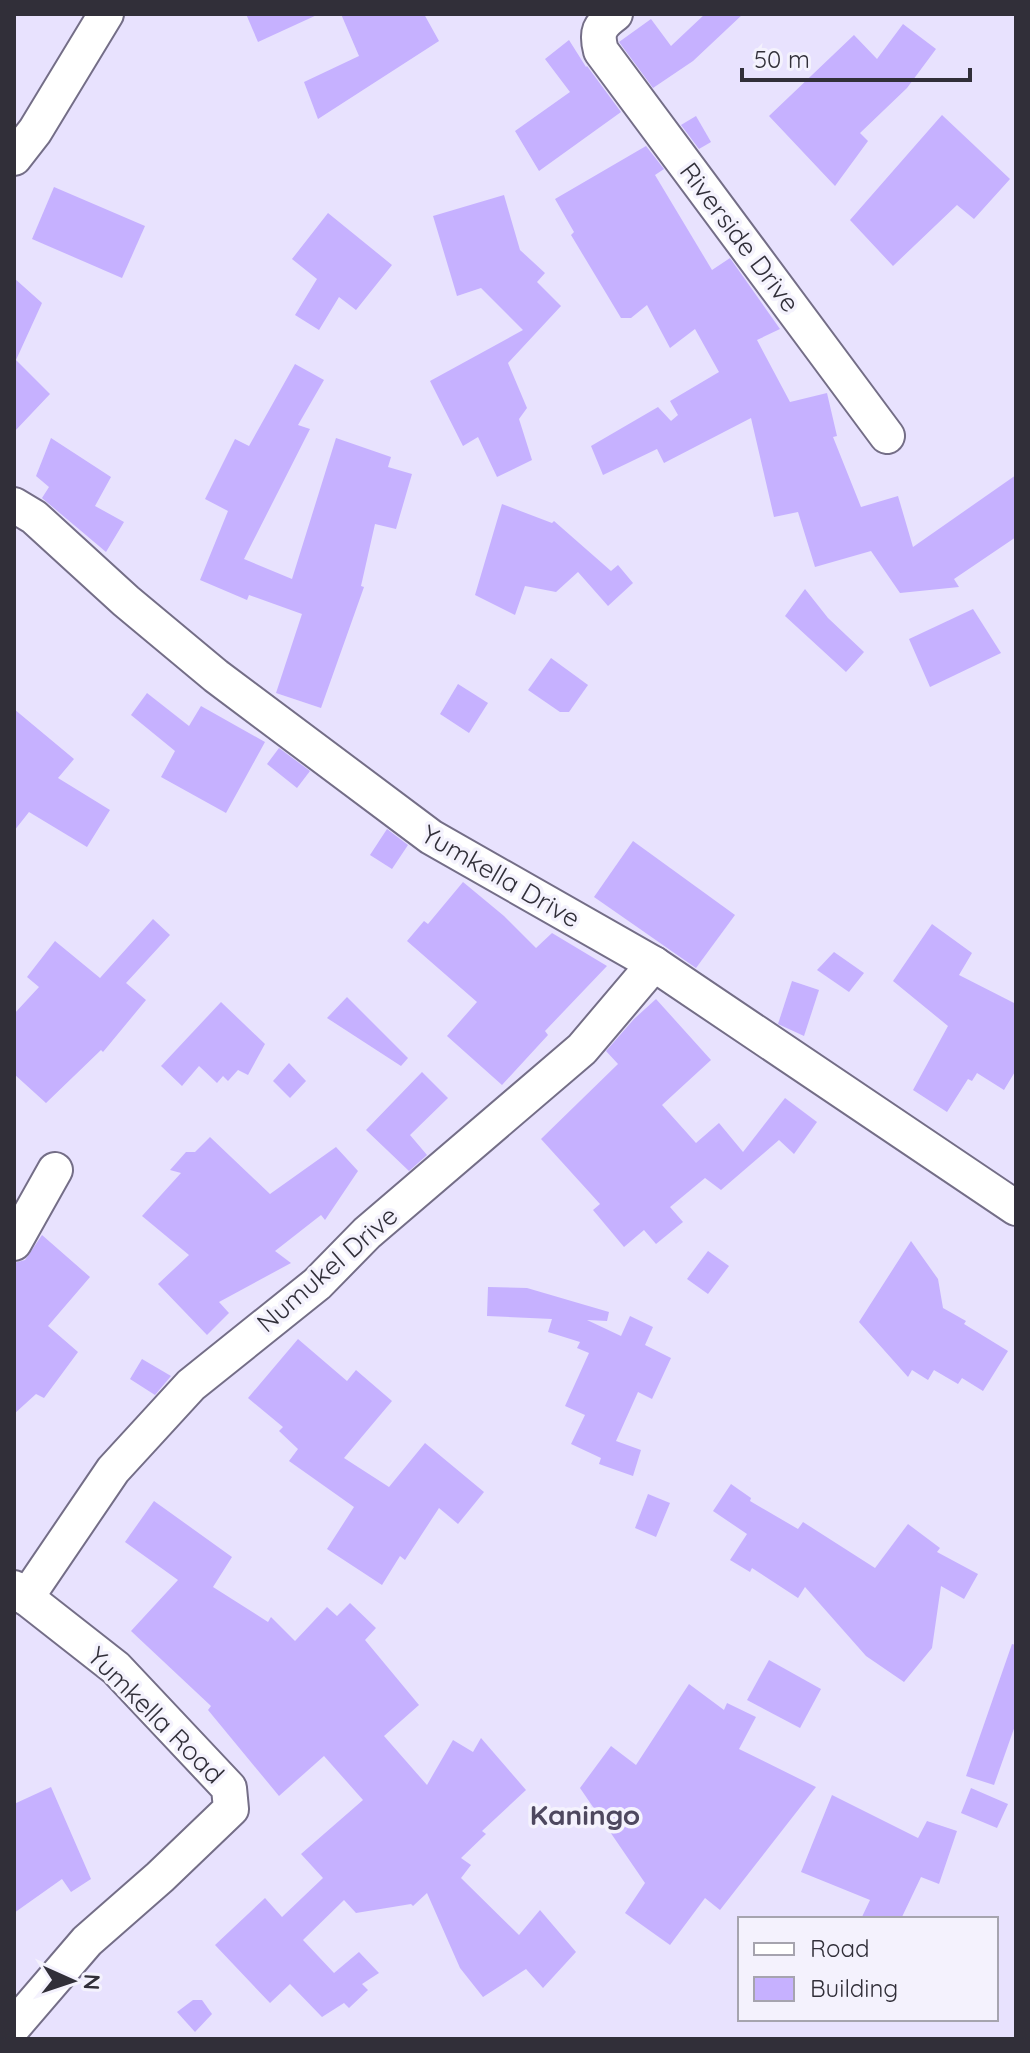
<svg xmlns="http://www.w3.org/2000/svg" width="1030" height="2053" font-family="Quicksand,sans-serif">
<rect width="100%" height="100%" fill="#e8e2fe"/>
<g fill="#c6b1ff">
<path d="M 246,14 L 319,14 L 258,42 Z"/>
<path d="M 341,14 L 424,14 L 439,41 L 318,119 L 304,82 L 359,56 Z"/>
<path d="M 705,14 L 743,14 L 693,61 L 653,88 L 619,42 L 651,19 L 671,46 Z"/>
<path d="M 903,24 L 936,49 L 907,88 L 860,133 L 868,141 L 835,186 L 769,116 L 854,35 L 877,59 Z"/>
<path d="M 569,40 L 586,67 L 587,66 L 621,112 L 539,171 L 515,131 L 570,92 L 545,59 Z"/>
<path d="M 942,115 L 1010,179 L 974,219 L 957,205 L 893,266 L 850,220 Z"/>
<path d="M 696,116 L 711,142 L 699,149 L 681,125 Z"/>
<path d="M 646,146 L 664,169 L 655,175 L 712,270 L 730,258 L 780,329 L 757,340 L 790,402 L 827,393 L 837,436 L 833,437 L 861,507 L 898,496 L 913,547 L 1016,475 L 1016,537 L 954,579 L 959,587 L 900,593 L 871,551 L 815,567 L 798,512 L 774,517 L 751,418 L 664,463 L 657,449 L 603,475 L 591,446 L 658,407 L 671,421 L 678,415 L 670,401 L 719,372 L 695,329 L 670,348 L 647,305 L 631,318 L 621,318 L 571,235 L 574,232 L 555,199 Z"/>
<path d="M 54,187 L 145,226 L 122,278 L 32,239 Z"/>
<path d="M 504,195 L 520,250 L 545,273 L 537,282 L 561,306 L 508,363 L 527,408 L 519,419 L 532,460 L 497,477 L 478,437 L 463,446 L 430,381 L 523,330 L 481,288 L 457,296 L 433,216 Z"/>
<path d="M 328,213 L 392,265 L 356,310 L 339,297 L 319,330 L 295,315 L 317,279 L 292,259 Z"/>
<path d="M 14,278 L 42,303 L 16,360 L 50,394 L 14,432 Z"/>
<path d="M 295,364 L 324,380 L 298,425 L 310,429 L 244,559 L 292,579 L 336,438 L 391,457 L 388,467 L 412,474 L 396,529 L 375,524 L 361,586 L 364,587 L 321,708 L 276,693 L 302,614 L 249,595 L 247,600 L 200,580 L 228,511 L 205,499 L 235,439 L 249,446 Z"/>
<path d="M 51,438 L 111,477 L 95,506 L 124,522 L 106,552 L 42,498 L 49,487 L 36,476 Z"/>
<path d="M 502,504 L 552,523 L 554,521 L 611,571 L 618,565 L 633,583 L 608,606 L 578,572 L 556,592 L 525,586 L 515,615 L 475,595 Z"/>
<path d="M 805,589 L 828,618 L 864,652 L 846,672 L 785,616 Z"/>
<path d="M 973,609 L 1001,653 L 930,687 L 909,639 Z"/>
<path d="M 551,658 L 588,685 L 569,712 L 560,712 L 528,690 Z"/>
<path d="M 458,684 L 488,703 L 469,733 L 440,714 Z"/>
<path d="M 147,693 L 189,726 L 201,706 L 265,742 L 226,813 L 161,777 L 175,751 L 131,715 Z"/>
<path d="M 14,709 L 74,759 L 58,778 L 110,810 L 87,847 L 29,812 L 14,831 Z"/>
<path d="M 279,748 L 310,771 L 297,788 L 267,764 Z"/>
<path d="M 387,829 L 408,845 L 392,869 L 370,855 Z"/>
<path d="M 633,841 L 735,915 L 696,968 L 594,897 Z"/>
<path d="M 463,882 L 504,916 L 536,948 L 552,933 L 607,966 L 545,1031 L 548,1035 L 502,1085 L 447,1036 L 477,1002 L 407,941 L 424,921 L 428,924 Z"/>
<path d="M 153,919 L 170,935 L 126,983 L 146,1000 L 103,1052 L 101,1050 L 46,1103 L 14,1074 L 14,1014 L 39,987 L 27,977 L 55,941 L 100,978 Z"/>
<path d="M 932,924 L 972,953 L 959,975 L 1016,1004 L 1016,1070 L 1004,1090 L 977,1073 L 972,1081 L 968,1079 L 947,1112 L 913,1090 L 948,1026 L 893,981 Z"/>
<path d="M 834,952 L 864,973 L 849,992 L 817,970 Z"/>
<path d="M 792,981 L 819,990 L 804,1036 L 778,1024 Z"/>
<path d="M 347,997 L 408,1058 L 401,1066 L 327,1018 Z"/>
<path d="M 656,999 L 711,1060 L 662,1105 L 696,1143 L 719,1123 L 743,1152 L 785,1098 L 817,1122 L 794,1154 L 779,1140 L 721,1190 L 705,1178 L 670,1207 L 683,1222 L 656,1244 L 644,1230 L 624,1247 L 593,1210 L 600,1204 L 541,1139 L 618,1064 L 606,1051 L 634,1019 Z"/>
<path d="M 221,1002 L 265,1044 L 248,1075 L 238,1070 L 228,1081 L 223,1076 L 217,1083 L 199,1066 L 182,1086 L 161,1066 Z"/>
<path d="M 289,1063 L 306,1081 L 290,1098 L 273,1081 Z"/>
<path d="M 422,1072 L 448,1098 L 410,1135 L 427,1155 L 409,1171 L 366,1130 Z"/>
<path d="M 210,1137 L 270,1194 L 336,1147 L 358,1171 L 325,1220 L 321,1215 L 275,1251 L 291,1263 L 219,1302 L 229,1313 L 207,1335 L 158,1284 L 189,1255 L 142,1216 L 181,1173 L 170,1170 L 186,1152 L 195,1152 Z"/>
<path d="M 42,1235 L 90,1277 L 48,1326 L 78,1352 L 44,1398 L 36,1394 L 14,1414 L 14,1263 L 25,1260 Z"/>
<path d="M 911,1241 L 938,1279 L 943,1308 L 966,1321 L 964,1324 L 1008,1351 L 983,1391 L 962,1378 L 958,1384 L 934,1370 L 928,1380 L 912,1370 L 908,1377 L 859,1322 Z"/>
<path d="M 708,1251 L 729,1266 L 708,1294 L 687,1279 Z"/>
<path d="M 488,1287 L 527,1288 L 609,1312 L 607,1321 L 587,1320 L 621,1336 L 630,1316 L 653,1327 L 645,1345 L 671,1358 L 652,1399 L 638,1392 L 616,1441 L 641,1450 L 633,1476 L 599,1464 L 601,1458 L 571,1444 L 585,1415 L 565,1406 L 589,1353 L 577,1348 L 580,1342 L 548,1332 L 552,1319 L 487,1316 Z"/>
<path d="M 298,1339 L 347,1381 L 356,1370 L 392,1401 L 344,1458 L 389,1487 L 425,1443 L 484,1492 L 458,1524 L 439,1508 L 405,1560 L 400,1556 L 382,1585 L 327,1549 L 354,1507 L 289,1461 L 298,1449 L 279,1431 L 283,1427 L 248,1398 Z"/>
<path d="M 142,1359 L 171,1376 L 155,1395 L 130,1379 Z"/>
<path d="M 731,1484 L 751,1498 L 750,1501 L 798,1529 L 803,1522 L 875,1568 L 908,1524 L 940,1548 L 937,1552 L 978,1574 L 964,1599 L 941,1586 L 932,1648 L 904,1682 L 866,1656 L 805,1587 L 798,1598 L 752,1568 L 750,1572 L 730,1560 L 747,1534 L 713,1511 Z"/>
<path d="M 648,1494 L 670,1503 L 656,1537 L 635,1528 Z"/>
<path d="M 154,1501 L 232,1557 L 213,1587 L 268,1622 L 271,1617 L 295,1641 L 327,1607 L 337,1616 L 350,1603 L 376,1628 L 365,1640 L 419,1705 L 384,1736 L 427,1785 L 453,1740 L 473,1752 L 481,1738 L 526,1790 L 482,1831 L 486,1834 L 461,1858 L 471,1865 L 461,1878 L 519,1935 L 540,1910 L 576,1952 L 543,1988 L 526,1969 L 483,1997 L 460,1968 L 427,1893 L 413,1906 L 411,1904 L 356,1913 L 344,1900 L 303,1940 L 334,1973 L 359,1952 L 379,1973 L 362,1984 L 368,1990 L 349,2008 L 344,2003 L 322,2017 L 290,1984 L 270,2003 L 215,1945 L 265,1898 L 282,1917 L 323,1878 L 301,1854 L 363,1800 L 324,1756 L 279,1796 L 208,1710 L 211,1706 L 131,1631 L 178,1580 L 125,1542 Z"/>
<path d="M 1012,1644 L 1016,1645 L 1016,1723 L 994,1785 L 966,1776 Z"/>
<path d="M 769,1660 L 821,1689 L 800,1728 L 747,1700 Z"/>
<path d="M 689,1684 L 724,1710 L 727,1703 L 756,1717 L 739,1749 L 816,1787 L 720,1910 L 705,1898 L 670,1945 L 625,1913 L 645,1883 L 580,1788 L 611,1746 L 636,1765 Z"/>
<path d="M 51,1787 L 91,1879 L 71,1892 L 62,1879 L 14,1913 L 14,1804 Z"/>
<path d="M 971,1788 L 1008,1804 L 997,1828 L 961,1813 Z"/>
<path d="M 832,1795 L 918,1838 L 927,1821 L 957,1831 L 939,1884 L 921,1877 L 901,1919 L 861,1919 L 870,1900 L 801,1872 Z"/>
<path d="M 193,2000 L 202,2000 L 212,2014 L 195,2032 L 177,2012 Z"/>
</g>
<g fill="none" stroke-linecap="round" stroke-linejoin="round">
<defs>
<g id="minor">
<path d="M 615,14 C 599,26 596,32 601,51 L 887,436"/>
<path d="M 14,158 L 35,131 L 106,14"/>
<path d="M 14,505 L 34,517 L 126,601 L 216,676 L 431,837 L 654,964 L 1016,1208"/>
<path d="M 14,1243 L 55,1170"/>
<path d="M 14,1588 L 116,1668 L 229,1788 L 231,1809 L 160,1877 L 87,1941 L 14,2026"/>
<path d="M 26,1598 L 113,1470 L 191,1385 L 317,1284 L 367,1233 L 582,1049 L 654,964"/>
</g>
</defs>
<use href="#minor" stroke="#746e87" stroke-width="38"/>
<use href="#minor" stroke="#fff" stroke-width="34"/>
</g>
<g text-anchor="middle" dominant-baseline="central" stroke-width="7" stroke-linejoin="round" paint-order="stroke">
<g font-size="26" fill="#312f39" stroke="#f4f2fd">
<text transform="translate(740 237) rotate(53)">Riverside Drive</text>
<text transform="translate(501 876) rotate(30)">Yumkella Drive</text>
<text transform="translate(327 1269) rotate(-41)">Numukel Drive</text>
<text transform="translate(156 1715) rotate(45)">Yumkella Road</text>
</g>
<g font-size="28" font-weight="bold" fill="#4e485f" stroke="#f4f2fd">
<text x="585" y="1814">Kaningo</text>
</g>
</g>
<rect width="1030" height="2053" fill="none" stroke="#312f39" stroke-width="32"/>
<rect x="738" y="1917" width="260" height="104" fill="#f4f2fd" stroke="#a6a4af" stroke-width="2"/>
<rect x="754" y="1943" width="40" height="12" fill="#ffffff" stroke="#a6a4af" stroke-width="2"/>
<text x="810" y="1957" font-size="24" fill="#312f39">Road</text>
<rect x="754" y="1977" width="40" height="24" fill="#c6b1ff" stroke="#a6a4af" stroke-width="2"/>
<text x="810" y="1997" font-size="24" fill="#312f39">Building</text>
<g transform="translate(72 1981) rotate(93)" stroke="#f4f2fd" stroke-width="6" paint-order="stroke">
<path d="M0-6L14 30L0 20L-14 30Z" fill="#312f39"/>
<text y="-12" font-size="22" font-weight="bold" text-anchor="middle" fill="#312f39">N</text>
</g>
<path d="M742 68v12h228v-12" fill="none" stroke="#312f39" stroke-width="4"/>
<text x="754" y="68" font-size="24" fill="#312f39" stroke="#f4f2fd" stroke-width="6" paint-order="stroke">50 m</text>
</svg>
